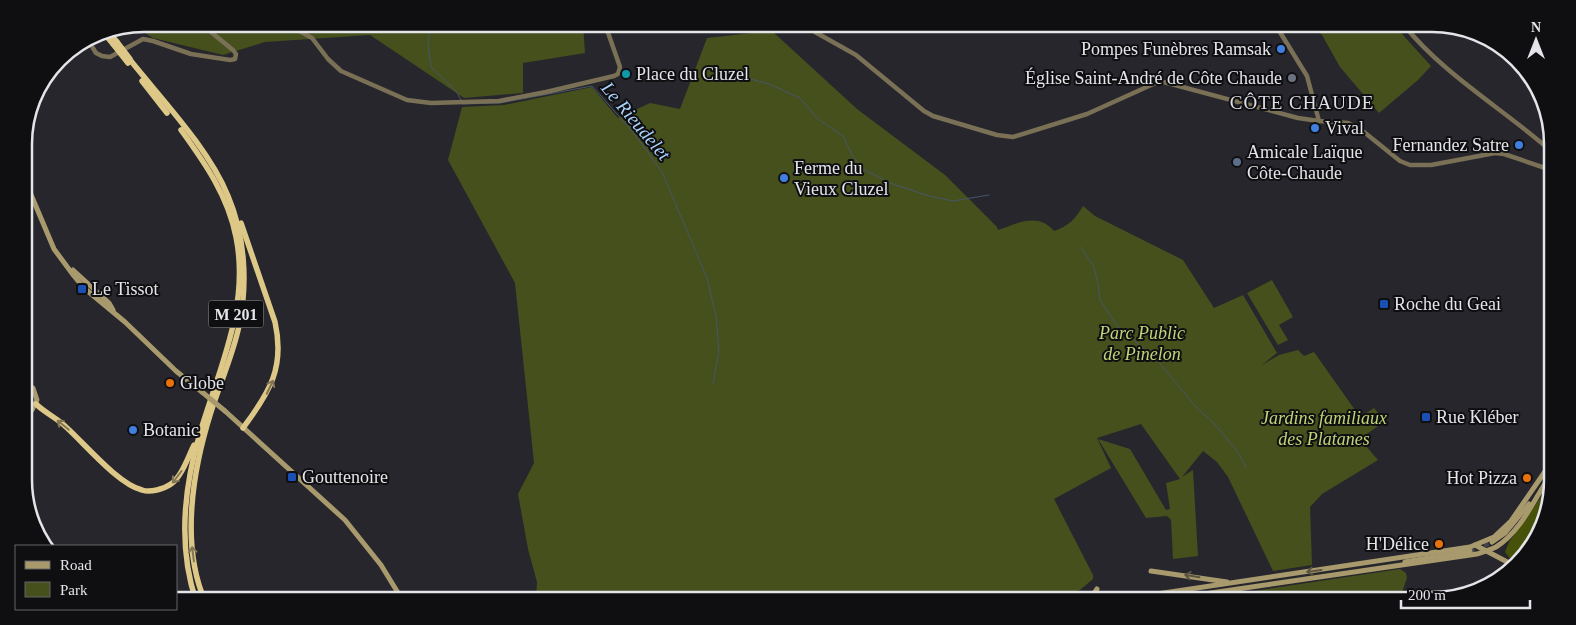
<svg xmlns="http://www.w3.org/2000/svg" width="1576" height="625" font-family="Georgia,serif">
<rect width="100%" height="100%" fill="#26262c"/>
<g fill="#46501c">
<path d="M 145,24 L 583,24 L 585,53 L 523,63 L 523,93 L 464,98 L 370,35 L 265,42 L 223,55 L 153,38 L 134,26 Z"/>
<path d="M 1316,24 L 1393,24 L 1431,66 L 1418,80 L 1379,113 L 1340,67 L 1322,35 L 1313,26 Z"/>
<path d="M 772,31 L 857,109 L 945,175 L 997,227 L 998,230 C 1018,223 1038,212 1054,231 C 1069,226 1076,218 1083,206 L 1095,216 L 1183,260 L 1214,308 L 1243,295 L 1277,353 L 1262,365 L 1279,355 L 1298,350 L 1304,356 L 1314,352 L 1360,417 L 1374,408 L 1385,421 L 1360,439 L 1378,460 L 1322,494 L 1310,507 L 1312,565 L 1273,571 L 1228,477 L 1217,462 L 1203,451 L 1182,477 L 1193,470 L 1198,556 L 1173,559 L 1171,520 L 1167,516 L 1146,518 L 1098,439 L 1130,449 L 1166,510 L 1170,509 L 1166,483 L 1180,479 L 1141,424 L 1097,438 L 1111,468 L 1054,499 L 1093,575 L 1093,579 L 1080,590 L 1041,601 L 536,601 L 537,582 L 528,549 L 518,494 L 534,463 L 515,283 L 448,160 L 462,107 L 504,105 L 592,87 L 618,118 L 650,103 L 680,109 L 707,38 Z"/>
<path d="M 1272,280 L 1293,317 L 1279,325 L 1288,340 L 1278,345 L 1247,293 Z"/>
<path d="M 1400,569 L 1406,573 L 1407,578 L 1399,601 L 1188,601 Z"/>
</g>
<path fill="#465209" d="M 1546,490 L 1546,520 L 1514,564 L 1505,552 L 1509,542 Z"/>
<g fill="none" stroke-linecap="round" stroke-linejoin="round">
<g stroke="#465668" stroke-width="1">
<path d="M 430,24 L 428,45 L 431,67 L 456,91 L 461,100"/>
<path d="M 728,73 L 769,84 L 800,98 L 818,119 L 843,136 L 852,155 L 863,169 L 890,183 L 929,196 L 953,201 L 989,195"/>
<path d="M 462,104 L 500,103 L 592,86 L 633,132 L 662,172 L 707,278 L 716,316 L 719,351 L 713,384"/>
<path d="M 1081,247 L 1093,265 L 1098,283 L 1100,300 L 1118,327 L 1156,359 L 1197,408 L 1213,422 L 1237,451 L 1246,467"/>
</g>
<path stroke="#424348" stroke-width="5" stroke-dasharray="5 2.5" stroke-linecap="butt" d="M 1470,551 L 1492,542"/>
<g stroke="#797055" stroke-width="4.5">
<path d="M 287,24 L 312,38 L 328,59 L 341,71 L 407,100 L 431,103 L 499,101 L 546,92 L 614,76 L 618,74 L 620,67 L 605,24"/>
<path d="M 808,24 L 815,32 L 856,55 L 924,111 L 933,116 L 997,135 L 1013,137 L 1087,114 L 1160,81 L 1298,118 L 1319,121 L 1348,123 L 1364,132 L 1400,161 L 1410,165 L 1431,165 L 1495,153 L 1504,154 L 1551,170"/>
<path d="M 1275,24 L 1307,76 L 1319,121"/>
<path d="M 1403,24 C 1444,75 1502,108 1551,151"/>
<path d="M 88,40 L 96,53 L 102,56 L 110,57 L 143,39 L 153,41 L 191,54 L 230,60 L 235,59 L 236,54 L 233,50 L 201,24"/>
</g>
<g stroke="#a89a6d" stroke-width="5">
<path d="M 24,178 L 54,249 L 74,276 L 84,288 L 125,322 L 176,371 L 202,392"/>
<path d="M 73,270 L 109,303 L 113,310"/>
<path d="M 25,353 L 30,386"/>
<path d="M 25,383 L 33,388 L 37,400 L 32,410 L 26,414"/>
<path d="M 225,411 L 345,520 L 381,565 L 403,601"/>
<path d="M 1492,542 L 1505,533 L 1529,504"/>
<path d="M 1475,545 L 1513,565"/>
<path d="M 1405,562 L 1470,551"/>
<path d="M 1151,571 L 1227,582"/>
<path d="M 1089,601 L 1097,589"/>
<path d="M 1110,601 L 1470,547 L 1494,537 L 1511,521 L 1546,470"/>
<path d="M 1156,601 L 1477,554 C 1483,552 1490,550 1496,547 C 1519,533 1532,504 1546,482"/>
</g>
<g stroke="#dec888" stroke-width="5.5">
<path d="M 108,31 L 117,42"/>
<path d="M 103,32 L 113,44"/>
<path d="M 131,61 C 163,101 209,149 228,196 C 245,236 248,283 239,326 C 233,355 220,383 211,412 C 193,469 180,544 205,601"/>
<path d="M 142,81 L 167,113"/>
<path d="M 181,130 C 205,163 228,196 236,237 C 250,306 219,369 200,433 C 184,487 178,547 196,601"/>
<path d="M 241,223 L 275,322 C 285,367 270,392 243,428"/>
<path d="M 36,404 C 45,413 57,418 66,427 C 85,444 118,484 142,490 C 150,493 164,489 171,484 C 182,476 188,457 194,445"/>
</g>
<path stroke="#a89a6d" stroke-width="5" d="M 202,392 L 225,411"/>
<g stroke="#dec888" stroke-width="5.5">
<path d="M 117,42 L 130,59"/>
<path d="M 113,44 L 128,63"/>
</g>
</g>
<defs><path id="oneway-shaft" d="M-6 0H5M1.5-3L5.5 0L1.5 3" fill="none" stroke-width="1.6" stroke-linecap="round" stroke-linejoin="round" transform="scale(1.25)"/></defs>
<g stroke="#817553">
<use href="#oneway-shaft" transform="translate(270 387) rotate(-64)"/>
<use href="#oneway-shaft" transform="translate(63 425) rotate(-141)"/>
<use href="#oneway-shaft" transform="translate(177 477) rotate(127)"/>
<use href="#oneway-shaft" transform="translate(193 554) rotate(-97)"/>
</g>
<g stroke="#5c5440">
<use href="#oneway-shaft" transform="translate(1314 571) rotate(172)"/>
<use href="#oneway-shaft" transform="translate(1192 576) rotate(-171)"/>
</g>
<g fill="#3f7fe0" stroke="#0f0f12" stroke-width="2">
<circle cx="1281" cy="49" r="5"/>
<circle cx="1315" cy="128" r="5"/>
<circle cx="1519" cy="145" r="5"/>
<circle cx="784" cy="178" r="5"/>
<circle cx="133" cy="430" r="5"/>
</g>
<circle fill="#0f9aa8" stroke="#0f0f12" stroke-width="2" cx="626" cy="74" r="5"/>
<circle fill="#6b7280" stroke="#0f0f12" stroke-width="2" cx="1292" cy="78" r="5"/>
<circle fill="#5c6f8a" stroke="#0f0f12" stroke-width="2" cx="1237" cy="162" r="5"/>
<g fill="#1a4fb4" stroke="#0f0f12" stroke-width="2">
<rect x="77" y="284" width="10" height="10" rx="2.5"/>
<rect x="1379" y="299" width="10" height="10" rx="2.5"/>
<rect x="1421" y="412" width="10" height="10" rx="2.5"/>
<rect x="287" y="472" width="10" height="10" rx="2.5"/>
</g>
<g fill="#e8710a" stroke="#0f0f12" stroke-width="2">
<circle cx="170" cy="383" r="5"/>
<circle cx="1527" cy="478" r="5"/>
<circle cx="1439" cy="544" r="5"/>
</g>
<g text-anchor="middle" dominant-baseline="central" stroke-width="4" stroke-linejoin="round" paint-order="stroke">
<rect fill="#0f0f12" stroke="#a4a5a8" stroke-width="1" x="208.5" y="300.5" width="55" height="27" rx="4"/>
<g font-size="16" font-weight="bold" fill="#e4e5e9">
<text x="236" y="314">M 201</text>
</g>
<g font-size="18" fill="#e4e5e9" stroke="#0f0f12" text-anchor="start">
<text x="1271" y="49" text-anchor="end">Pompes Funèbres Ramsak</text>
<text x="636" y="74">Place du Cluzel</text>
<text x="1282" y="78" text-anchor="end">Église Saint-André de Côte Chaude</text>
<text x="1325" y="128">Vival</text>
<text x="1509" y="145" text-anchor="end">Fernandez Satre</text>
<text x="1247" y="152">Amicale Laïque<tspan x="1247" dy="21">Côte-Chaude</tspan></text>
<text x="794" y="168">Ferme du<tspan x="794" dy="21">Vieux Cluzel</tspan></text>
<text x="92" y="289">Le Tissot</text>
<text x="1394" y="304">Roche du Geai</text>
<text x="180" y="383">Globe</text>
<text x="1436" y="417">Rue Kléber</text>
<text x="143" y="430">Botanic</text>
<text x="302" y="477">Gouttenoire</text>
<text x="1517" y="478" text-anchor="end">Hot Pizza</text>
<text x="1429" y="544" text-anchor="end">H'Délice</text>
</g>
<g font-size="18" font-style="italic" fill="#c0d576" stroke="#0f0f12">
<text x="1142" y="333">Parc Public<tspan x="1142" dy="21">de Pinelon</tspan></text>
<text x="1324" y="418">Jardins familiaux<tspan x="1324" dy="21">des Platanes</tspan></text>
</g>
<g font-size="19" letter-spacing="1" fill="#dedfe7" stroke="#0f0f12">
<text x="1302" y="102">CÔTE CHAUDE</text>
</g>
<g font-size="19" font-style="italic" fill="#abd3fe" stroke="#0f0f12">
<text transform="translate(636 121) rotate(50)">Le Rieudelet</text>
</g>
</g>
<path d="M0 0H1576V625H0ZM144 32H1432A112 112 0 0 1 1544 144V480A112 112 0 0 1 1432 592H144A112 112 0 0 1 32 480V144A112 112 0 0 1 144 32Z" fill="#0f0f12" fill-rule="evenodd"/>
<path fill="none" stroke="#e4e5e9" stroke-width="2.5" d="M144 32H1432A112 112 0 0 1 1544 144V480A112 112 0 0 1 1432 592H144A112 112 0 0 1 32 480V144A112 112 0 0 1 144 32Z"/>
<rect x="15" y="545" width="162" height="65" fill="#0f0f12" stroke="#646568"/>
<rect x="25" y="561" width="25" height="8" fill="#a89a6d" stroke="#646568"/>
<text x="60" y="570" font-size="15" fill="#e4e5e9">Road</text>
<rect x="25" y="582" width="25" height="15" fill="#46501c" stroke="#646568"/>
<text x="60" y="595" font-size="15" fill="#e4e5e9">Park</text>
<g transform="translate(1536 40)" stroke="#0f0f12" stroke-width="4" paint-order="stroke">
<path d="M0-4L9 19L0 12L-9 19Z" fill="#e4e5e9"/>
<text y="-8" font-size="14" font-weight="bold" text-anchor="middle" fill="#e4e5e9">N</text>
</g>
<path d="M1401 600v8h129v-8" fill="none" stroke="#e4e5e9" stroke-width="2.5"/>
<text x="1408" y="600" font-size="15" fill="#e4e5e9" stroke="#0f0f12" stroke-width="4" paint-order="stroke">200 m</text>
</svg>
